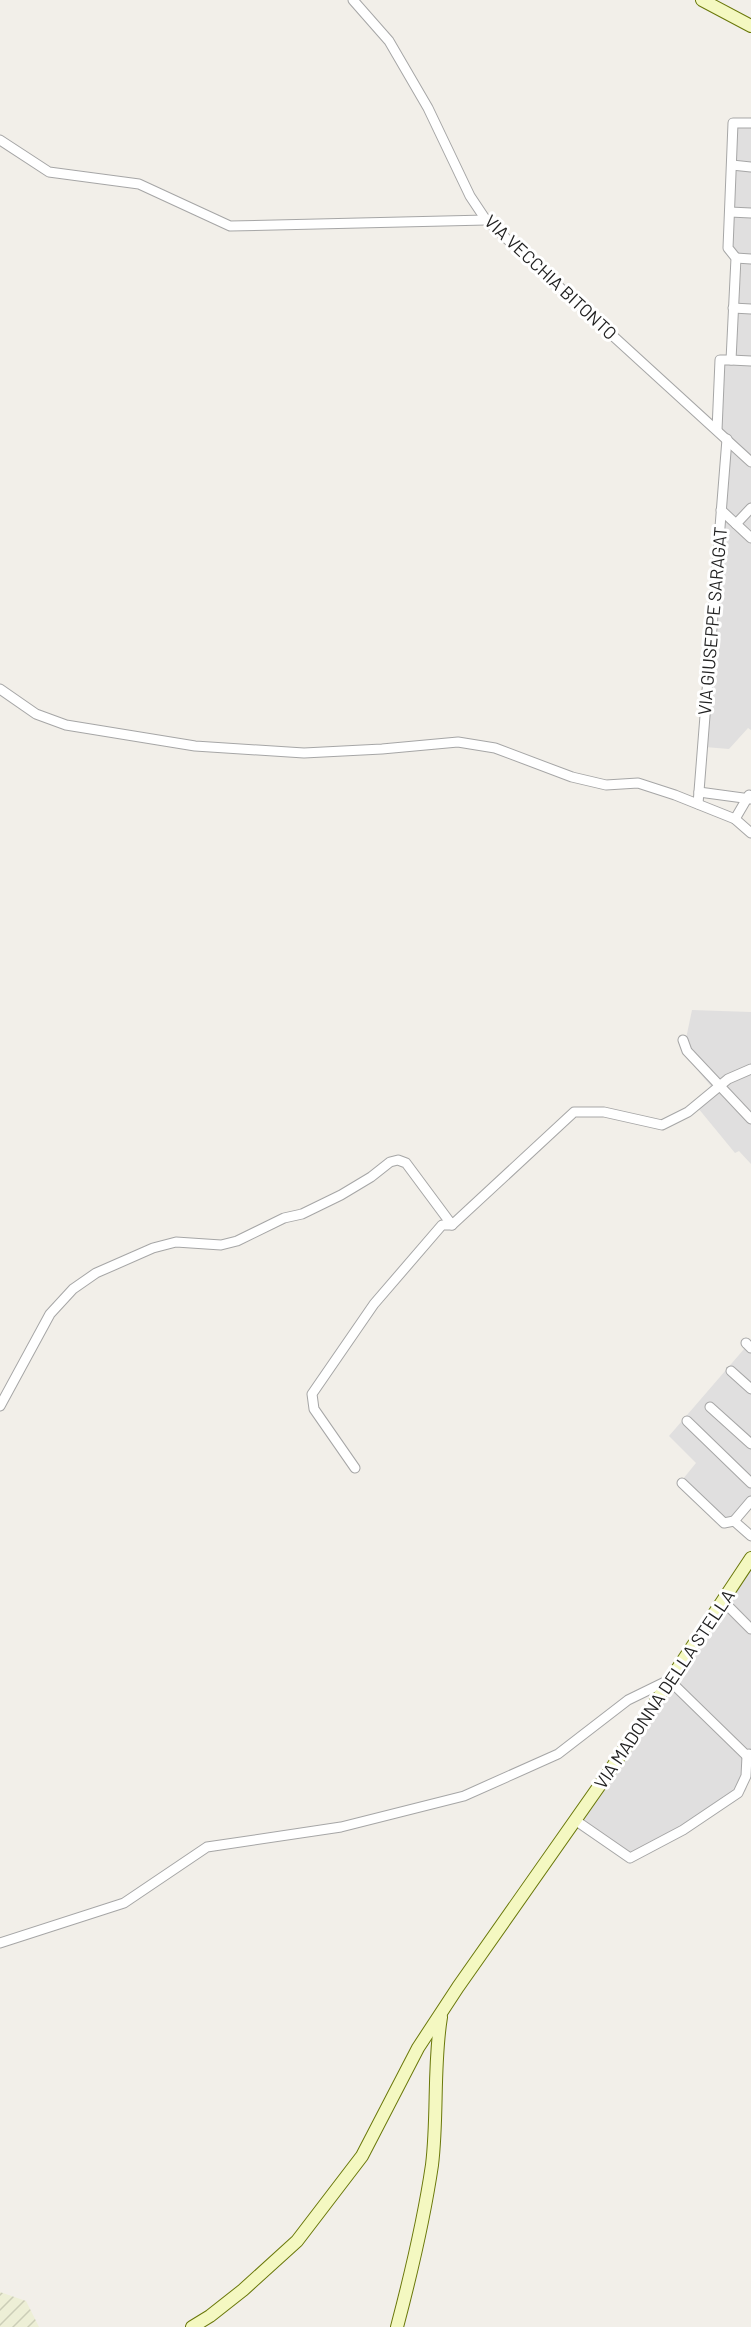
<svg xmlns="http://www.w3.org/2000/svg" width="751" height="2327" font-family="Barlow,sans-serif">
<defs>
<pattern id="farmland-furrows" width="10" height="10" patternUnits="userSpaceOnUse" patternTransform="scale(1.5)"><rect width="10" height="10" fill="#edefd6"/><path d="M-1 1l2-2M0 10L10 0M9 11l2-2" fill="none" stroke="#cbcdb7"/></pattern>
</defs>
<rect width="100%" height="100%" fill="#f2efe9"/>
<g fill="#e0dfdf">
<path d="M 737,124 L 751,125 L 751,730 L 748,728 L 729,749 L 705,747 L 730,440 L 720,430 L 723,364 L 734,364 L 742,257 L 732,254 Z"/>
<path d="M 692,1010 L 751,1012 L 751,1164 L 739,1151 L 735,1153 L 698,1108 L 715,1091 L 683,1053 Z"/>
<path d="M 751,1341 L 751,1499 L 728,1523 L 683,1479 L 696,1463 L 669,1436 Z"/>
<path d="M 751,1563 L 751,1768 L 746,1790 L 734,1802 L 630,1864 L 575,1827 Z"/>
</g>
<path fill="url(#farmland-furrows)" d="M 0,2292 L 26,2301 L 39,2327 L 0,2327 Z"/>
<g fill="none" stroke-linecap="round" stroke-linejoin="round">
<defs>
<g id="street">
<path d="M 353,0 L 389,41 L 428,108 L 470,196 L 486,220 L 751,462"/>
<path d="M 0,140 L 49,172 L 139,184 L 230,226 L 486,220"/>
<path d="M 732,165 L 751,167"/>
<path d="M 730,212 L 751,213"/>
<path d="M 736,258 L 751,259"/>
<path d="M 733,308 L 751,309"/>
<path d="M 731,360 L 751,361"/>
<path d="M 717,430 L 720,360 L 731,360 L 736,258 L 728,248 L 733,123 L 751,123"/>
<path d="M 721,510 L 751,538"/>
<path d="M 736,524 L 751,508"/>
<path d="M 0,689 L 36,714 L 66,725 L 195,746 L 304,753 L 382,749 L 458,742 L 495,748 L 572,777 L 606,785 L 638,783 L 675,795 L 735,819 L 751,833"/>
<path d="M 699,792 L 751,799"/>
<path d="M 698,804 L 727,439"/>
<path d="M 735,819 L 749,795"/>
<path d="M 683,1040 L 687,1051 L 751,1119"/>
<path d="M 746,1343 L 751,1348"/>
<path d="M 731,1371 L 751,1389"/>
<path d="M 0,1406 L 50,1314 L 73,1289 L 96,1273 L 153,1248 L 176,1242 L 221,1245 L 237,1241 L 284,1218 L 302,1214 L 341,1195 L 371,1177 L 390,1162 L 398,1160 L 406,1163 L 452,1225 L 574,1112 L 604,1112 L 662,1125 L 688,1112 L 728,1079 L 751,1069"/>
<path d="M 710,1407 L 751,1444"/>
<path d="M 687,1421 L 751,1483"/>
<path d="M 355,1468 L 314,1409 L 312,1394 L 374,1304 L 442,1225 L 452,1225"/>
<path d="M 682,1483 L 724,1523 L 734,1521"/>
<path d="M 751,1501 L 734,1521 L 751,1536"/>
<path d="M 722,1600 L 751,1629"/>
<path d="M 575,1820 L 630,1858 L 683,1830 L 738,1793 L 746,1776 L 747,1756 L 749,1754"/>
<path d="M 0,1943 L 124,1903 L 207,1847 L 341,1827 L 464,1796 L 558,1754 L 628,1700 L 669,1680 L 747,1756"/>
</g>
<g id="secondary">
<path d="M 702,0 L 751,26"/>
<path d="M 192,2327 L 210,2316 L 243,2290 L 297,2241 L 362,2156 L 418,2048 L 458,1987 L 609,1772 L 751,1558"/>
<path d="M 397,2327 C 411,2274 424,2219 432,2165 C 438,2116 433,2066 441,2017"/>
</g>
</defs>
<use href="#street" stroke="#a6a6a6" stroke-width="11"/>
<use href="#secondary" stroke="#6a780a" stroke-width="14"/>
<use href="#street" stroke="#fff" stroke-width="9"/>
<use href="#secondary" stroke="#f4f8c1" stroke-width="12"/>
</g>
<g text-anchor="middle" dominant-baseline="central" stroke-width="6" stroke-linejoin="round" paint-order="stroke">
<g font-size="18" fill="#222" stroke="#fff">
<text transform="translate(551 277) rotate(43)">VIA VECCHIA BITONTO</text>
<text transform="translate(712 621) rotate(-85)">VIA GIUSEPPE SARAGAT</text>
<text transform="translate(664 1689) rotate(-56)">VIA MADONNA DELLA STELLA</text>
</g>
</g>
</svg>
